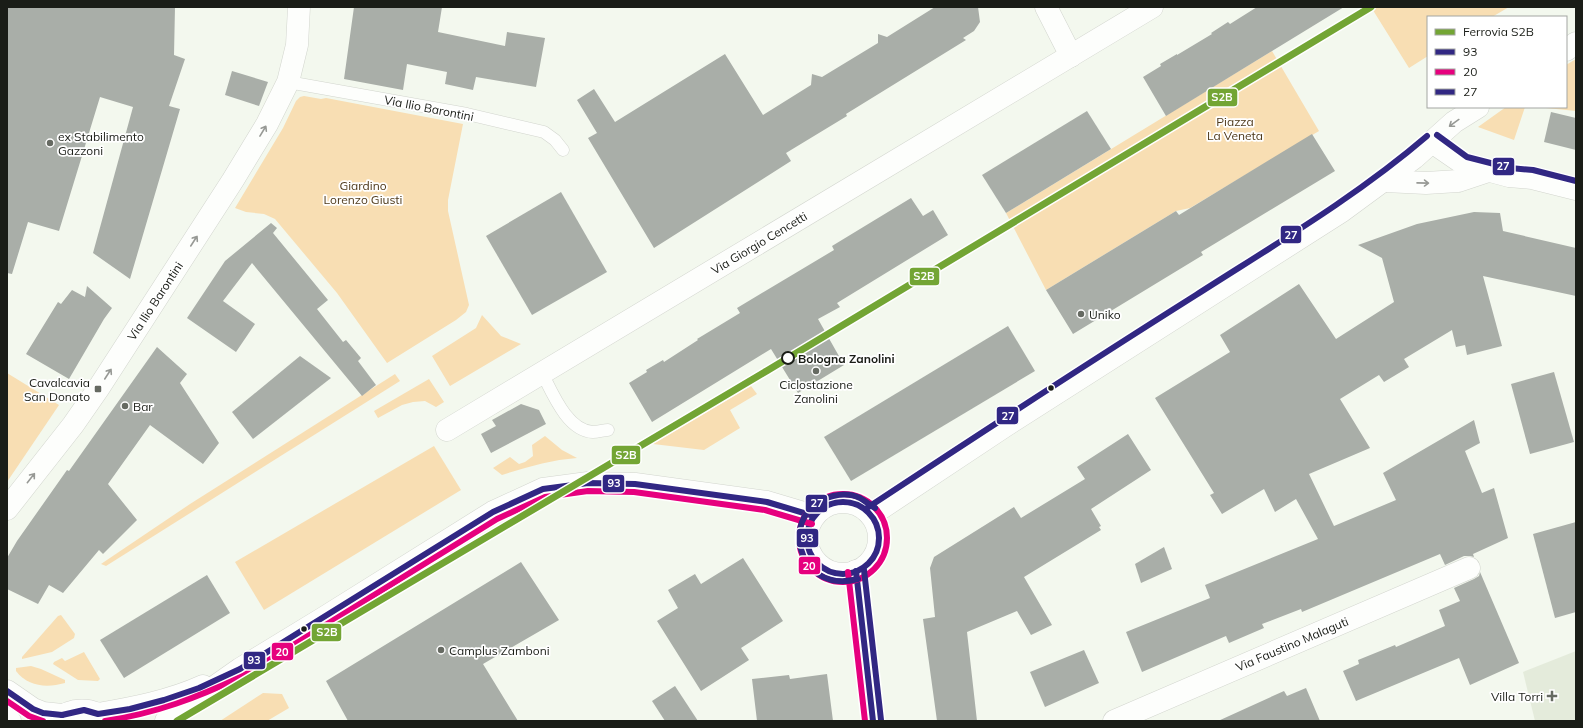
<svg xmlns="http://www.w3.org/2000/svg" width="1583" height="728" font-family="Mulish,sans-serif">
<rect width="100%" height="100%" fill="#f3f8ee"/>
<path fill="#e4ebdb" d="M 1576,651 L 1576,721 L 1535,721 L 1523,672 Z"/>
<g fill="#f8deb3">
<path d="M 1371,7 L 1509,7 L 1492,17 L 1428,17 L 1428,56 L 1409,68 Z"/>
<path d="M 1272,51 L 1319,131 L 1190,208 L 1176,211 L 1046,290 L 1006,213 Z"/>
<path d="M 1576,59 L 1576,111 L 1536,107 L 1566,107 L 1566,65 Z"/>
<path d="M 304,96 L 321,99 L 326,98 L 463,124 L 448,200 L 448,211 L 469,305 L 466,312 L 456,320 L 387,363 L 337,293 L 275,219 L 264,214 L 246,212 L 235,208 L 283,128 L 296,101 L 300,97 Z"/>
<path d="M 1506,107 L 1525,107 L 1514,140 L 1478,127 Z"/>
<path d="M 482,315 L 501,336 L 521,344 L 450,386 L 432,356 L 476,328 Z"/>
<path d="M 7,373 L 59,405 L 7,482 Z"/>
<path d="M 395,374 L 400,381 L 106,566 L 101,564 L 190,504 Z"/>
<path d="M 429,379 L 444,402 L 436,407 L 425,401 L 413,402 L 402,405 L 378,418 L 374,411 Z"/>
<path d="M 751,386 L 757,394 L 730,410 L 740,428 L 704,450 L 653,444 Z"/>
<path d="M 545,436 L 562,450 L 577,458 C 551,460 527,467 502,475 L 493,468 L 510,457 L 519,464 L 525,462 L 533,456 L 532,445 Z"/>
<path d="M 434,446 L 461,490 L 264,610 L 235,562 Z"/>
<path d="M 61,615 L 75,634 L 74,638 L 52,652 L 22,659 L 22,657 L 58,616 Z"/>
<path d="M 84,652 L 100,679 L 98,681 L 78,680 L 53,664 L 54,662 L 62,658 L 65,661 Z"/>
<path d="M 31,666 L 41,669 L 65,680 L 65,683 C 47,688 28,687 16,671 L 16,668 Z"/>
<path d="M 263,693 L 282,694 L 289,708 L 267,721 L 220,721 Z"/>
</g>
<g fill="#a9aea8">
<path d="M 7,7 L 175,7 L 174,55 L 185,59 L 169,106 L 180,109 L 130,279 L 93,253 L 133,107 L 100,97 L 59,231 L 28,222 L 12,274 L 7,273 Z"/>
<path d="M 354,7 L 442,7 L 438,32 L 505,46 L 507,32 L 545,38 L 536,87 L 476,77 L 473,90 L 445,84 L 447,72 L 407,64 L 403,90 L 344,79 Z"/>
<path d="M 935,7 L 978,7 L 980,22 L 974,31 L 963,38 L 966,40 L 846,114 L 847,116 L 786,153 L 791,161 L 654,248 L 588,138 L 597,133 L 577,100 L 594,89 L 615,122 L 725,54 L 763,115 L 811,85 L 812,74 L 822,77 L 878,43 L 878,34 L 887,37 Z"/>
<path d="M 1257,7 L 1344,7 L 1166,116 L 1143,77 L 1161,66 L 1160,64 L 1177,54 L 1177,55 L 1212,34 L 1211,33 L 1228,22 L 1230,24 Z"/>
<path d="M 232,71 L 268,82 L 259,106 L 225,95 Z"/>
<path d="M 1087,111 L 1111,149 L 1006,213 L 982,175 Z"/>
<path d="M 1551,112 L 1576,118 L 1576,150 L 1544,142 Z"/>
<path d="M 1312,134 L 1335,171 L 1201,252 L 1203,255 L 1073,334 L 1046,290 L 1176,211 L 1179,215 Z"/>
<path d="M 561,192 L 607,272 L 532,315 L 486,236 Z"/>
<path d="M 911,198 L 923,216 L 933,210 L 948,235 L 837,303 L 840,307 L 818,319 L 844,365 L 798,393 L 771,349 L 652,422 L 629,383 L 647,372 L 646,370 L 663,360 L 664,362 L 698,340 L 697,339 L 740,313 L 737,308 L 834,250 L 832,246 Z"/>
<path d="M 1474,212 L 1500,213 L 1503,231 L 1576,248 L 1576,296 L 1483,276 L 1502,346 L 1467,355 L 1465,345 L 1456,347 L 1452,330 L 1404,359 L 1409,367 L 1384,382 L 1379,375 L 1340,399 L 1370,448 L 1309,474 L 1334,526 L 1396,500 L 1383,473 L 1474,420 L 1480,443 L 1465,451 L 1482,493 L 1494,488 L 1508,538 L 1473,554 L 1474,557 L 1470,556 L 1464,556 L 1445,565 L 1440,554 L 1302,612 L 1301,609 L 1262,624 L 1264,628 L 1229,643 L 1226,636 L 1142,672 L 1126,632 L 1210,598 L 1205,585 L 1318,539 L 1296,499 L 1275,512 L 1264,489 L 1222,514 L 1210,495 L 1214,493 L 1155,398 L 1230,352 L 1220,335 L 1299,284 L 1336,339 L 1394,302 L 1382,258 L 1358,245 L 1417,224 Z"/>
<path d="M 271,223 L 277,228 L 273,233 L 328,300 L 317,309 L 343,342 L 346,340 L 361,358 L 358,361 L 376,385 L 362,396 L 252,263 L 223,301 L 255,324 L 236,352 L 187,318 L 225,261 Z"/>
<path d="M 87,286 L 112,308 L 104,319 L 69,379 L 26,354 L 58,302 L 61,304 L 72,290 L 85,297 Z"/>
<path d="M 1008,326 L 1035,371 L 851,481 L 824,437 Z"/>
<path d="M 157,347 L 187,374 L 180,383 L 219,443 L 203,464 L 150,425 L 108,484 L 137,520 L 103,554 L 99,550 L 63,593 L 49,585 L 38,604 L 7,589 L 7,558 L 17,541 L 67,470 L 69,471 Z"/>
<path d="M 300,356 L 331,378 L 253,439 L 232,412 Z"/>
<path d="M 1554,372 L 1574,442 L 1530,454 L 1511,384 Z"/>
<path d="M 521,404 L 539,410 L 546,424 L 491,453 L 481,434 L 496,426 L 492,420 Z"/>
<path d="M 1128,434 L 1151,470 L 1091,509 L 1101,526 L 1099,527 L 1101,530 L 1024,577 L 1052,625 L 1031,635 L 1017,611 L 967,632 L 977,721 L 937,721 L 923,619 L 935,617 L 930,568 L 934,557 L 1014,507 L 1021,518 L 1085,479 L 1077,467 Z"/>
<path d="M 1576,522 L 1576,612 L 1555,618 L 1533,534 Z"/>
<path d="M 1164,547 L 1172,569 L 1141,583 L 1135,564 Z"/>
<path d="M 743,558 L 783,621 L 741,648 L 749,660 L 701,691 L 657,621 L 678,608 L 668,590 L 695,574 L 701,584 Z"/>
<path d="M 521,562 L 559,620 L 483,664 L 518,721 L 348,721 L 326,681 Z"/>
<path d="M 1480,572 L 1519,663 L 1470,685 L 1459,658 L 1356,701 L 1343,671 L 1359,664 L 1358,660 L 1395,645 L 1396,647 L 1445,626 L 1439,610 L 1460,601 L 1454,588 L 1474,579 L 1479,576 Z"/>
<path d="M 207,575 L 230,613 L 124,678 L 100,640 Z"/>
<path d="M 1084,650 L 1099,683 L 1045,707 L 1030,672 Z"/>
<path d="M 827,674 L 833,721 L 757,721 L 752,679 L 789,675 L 790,679 Z"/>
<path d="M 675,686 L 698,721 L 665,721 L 652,701 Z"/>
<path d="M 1306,688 L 1320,721 L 1218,721 L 1284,691 L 1287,696 Z"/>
</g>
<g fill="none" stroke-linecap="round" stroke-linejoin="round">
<defs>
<g id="service">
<path d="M 288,82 L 467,114 L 544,132 L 555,140 L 563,150"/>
<path d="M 542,373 C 552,392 567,431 593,432 C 598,432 604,430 608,430"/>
</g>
<g id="minor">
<path d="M 1046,7 L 1071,56"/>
<path d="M 447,430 L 1152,7"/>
<path d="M 1114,721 L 1469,568"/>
</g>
<g id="tertiary">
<path d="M 1566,50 L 1576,43"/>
<path d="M 1432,142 L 1464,164 L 1509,176 L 1532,178 L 1576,189"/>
<path d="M 1385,181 L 1426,183 L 1458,181 L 1488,171"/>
<path d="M 7,509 L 73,425 L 98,389 L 233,180 L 267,124 L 288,82 L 297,45 L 299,7"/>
<path d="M 871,515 L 1005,426 L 1342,211 L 1414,158 L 1454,122 L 1478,107"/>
</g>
<g id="secondary">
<circle cx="843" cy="538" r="36"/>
<path d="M 856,571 L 873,721"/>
<path d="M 7,691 L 33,709 L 43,713 L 62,715"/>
<path d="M 98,714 C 133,708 170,701 203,686"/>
<path d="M 7,718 L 10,721"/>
<path d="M 55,721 C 71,707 93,707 108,721"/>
<path d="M 166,721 L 240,669 L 322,619 L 493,512 L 543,489 L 588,483 L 635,484 L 767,502 L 814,516"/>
</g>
</defs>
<use href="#service" stroke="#d2d5ce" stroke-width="13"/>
<use href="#minor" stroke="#d2d5ce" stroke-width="23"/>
<use href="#tertiary" stroke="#d2d5ce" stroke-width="23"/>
<use href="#secondary" stroke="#d2d5ce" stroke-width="23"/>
<use href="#service" stroke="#fdfefc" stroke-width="12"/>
<use href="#minor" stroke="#fdfefc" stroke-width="22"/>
<use href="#tertiary" stroke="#fdfefc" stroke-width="22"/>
<use href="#secondary" stroke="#fdfefc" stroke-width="22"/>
<defs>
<g id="bus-1">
<circle cx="843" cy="538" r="36"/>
<path d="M 856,571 L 873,721"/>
<path d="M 7,691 L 33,709 L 43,713 L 62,715"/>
<path d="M 62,715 L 84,710 L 98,714 L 130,709 L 164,700 L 199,688 L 240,669 L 493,512 L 543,489 L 588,483 L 635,484 L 767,502 L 814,516"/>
</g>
<g id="bus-2">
<circle cx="843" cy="538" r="44"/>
<path d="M 848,572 L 865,721"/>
<path d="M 7,701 L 29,716 L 43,721"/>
<path d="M 105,721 C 157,713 196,698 243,676 L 497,519 L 545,497 L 588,491 L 634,492 L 765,510 L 812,524"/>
</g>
<g id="bus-3">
<path d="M 1437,135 L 1467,157 L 1510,168 L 1533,170 L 1576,181"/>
<path d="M 867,508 C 976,436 1085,365 1196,295 C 1274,245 1356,197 1427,136"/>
<path d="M 864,570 L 881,720"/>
<path d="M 858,579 C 795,596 777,509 833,496 C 841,494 852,494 860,498 C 865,501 870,505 875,508"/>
</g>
</defs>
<use href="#bus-1" stroke="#fff" stroke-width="9"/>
<use href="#bus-2" stroke="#fff" stroke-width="9"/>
<use href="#bus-3" stroke="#fff" stroke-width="9"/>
<use href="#bus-1" stroke="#312783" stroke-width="6"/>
<use href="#bus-2" stroke="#e6007e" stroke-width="6"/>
<use href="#bus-3" stroke="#312783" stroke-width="6"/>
<defs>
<path id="rail-1" d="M 177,721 C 576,485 975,248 1371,7"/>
</defs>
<use href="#rail-1" stroke="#fff" stroke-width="10"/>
<use href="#rail-1" stroke="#73a534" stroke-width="7"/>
</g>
<defs><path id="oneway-shaft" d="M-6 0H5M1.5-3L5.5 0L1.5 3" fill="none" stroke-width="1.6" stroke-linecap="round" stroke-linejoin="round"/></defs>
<g stroke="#979995">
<use href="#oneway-shaft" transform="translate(1454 123) rotate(144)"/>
<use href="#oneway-shaft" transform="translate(263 131) rotate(-59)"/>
<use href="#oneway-shaft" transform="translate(1423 183) rotate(1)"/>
<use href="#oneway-shaft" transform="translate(194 241) rotate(-57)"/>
<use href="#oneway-shaft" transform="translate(108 374) rotate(-57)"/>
<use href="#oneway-shaft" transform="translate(31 478) rotate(-52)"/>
</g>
<g fill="#666a62" stroke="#fff" stroke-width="1.5">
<circle cx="50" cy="143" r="4"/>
<circle cx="1081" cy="314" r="4"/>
<circle cx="816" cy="371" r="4"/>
<rect x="94" y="385" width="8" height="8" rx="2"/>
<circle cx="125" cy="406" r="4"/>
<circle cx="441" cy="650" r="4"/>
<path d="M1550 690h4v4h4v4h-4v4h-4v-4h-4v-4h4z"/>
</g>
<circle fill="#fff" stroke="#1a1d17" stroke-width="2" cx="788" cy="358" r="6"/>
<g fill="#1a1d17" stroke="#fff" stroke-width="1.5">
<circle cx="1051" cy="388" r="3.5"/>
<circle cx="304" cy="629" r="3.5"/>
</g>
<g text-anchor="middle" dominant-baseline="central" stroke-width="3.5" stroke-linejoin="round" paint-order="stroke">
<g font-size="12" fill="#1a1d17" stroke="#fff">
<text transform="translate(429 108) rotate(11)">Via Ilio Barontini</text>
<text transform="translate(759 243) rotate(-31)">Via Giorgio Cencetti</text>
<text transform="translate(155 301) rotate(-57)">Via Ilio Barontini</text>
<text transform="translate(1292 644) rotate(-23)">Via Faustino Malaguti</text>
</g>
<g font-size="12" fill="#4e391a" stroke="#fff">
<text x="1235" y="121">Piazza<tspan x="1235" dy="14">La Veneta</tspan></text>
<text x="363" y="185">Giardino<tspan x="363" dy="14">Lorenzo Giusti</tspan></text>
</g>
<g font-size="12" fill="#1a1d17" stroke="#fff" text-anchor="start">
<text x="58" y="136">ex Stabilimento<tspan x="58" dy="14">Gazzoni</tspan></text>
<text x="1089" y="314">Uniko</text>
<text x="90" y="382" text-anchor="end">Cavalcavia<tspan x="90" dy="14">San Donato</tspan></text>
<text x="816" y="384" text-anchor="middle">Ciclostazione<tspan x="816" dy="14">Zanolini</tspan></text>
<text x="133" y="406">Bar</text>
<text x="449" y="650">Camplus Zamboni</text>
<text x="1543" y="696" text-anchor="end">Villa Torri</text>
</g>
<g font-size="12" font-weight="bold" fill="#1a1d17" stroke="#fff" text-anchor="start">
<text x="798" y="358">Bologna Zanolini</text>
</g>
</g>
<g stroke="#fff" stroke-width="1.5">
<rect x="1207" y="88" width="31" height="19" rx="4" fill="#73a534"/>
<rect x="1492" y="157" width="23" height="19" rx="4" fill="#312783"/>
<rect x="1280" y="225" width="22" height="19" rx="4" fill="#312783"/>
<rect x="909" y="267" width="31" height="19" rx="4" fill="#73a534"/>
<rect x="996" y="406" width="23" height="19" rx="4" fill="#312783"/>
<rect x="611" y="445" width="30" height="20" rx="4" fill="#73a534"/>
<rect x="602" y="474" width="23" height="19" rx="4" fill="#312783"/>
<rect x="805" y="494" width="23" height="19" rx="4" fill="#312783"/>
<rect x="796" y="528" width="23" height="20" rx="4" fill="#312783"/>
<rect x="798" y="556" width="23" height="19" rx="4" fill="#e6007e"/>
<rect x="311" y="623" width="31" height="19" rx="4" fill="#73a534"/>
<rect x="271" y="642" width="23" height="19" rx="4" fill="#e6007e"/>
<rect x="243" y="651" width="23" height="19" rx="4" fill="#312783"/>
</g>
<g font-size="11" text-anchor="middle" font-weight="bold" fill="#fff">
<text x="1222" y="101">S2B</text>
<text x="1503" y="170">27</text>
<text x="1291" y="239">27</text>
<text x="924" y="280">S2B</text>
<text x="1008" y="420">27</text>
<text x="626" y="459">S2B</text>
<text x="614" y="487">93</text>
<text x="817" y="507">27</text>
<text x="807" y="542">93</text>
<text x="809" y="570">20</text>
<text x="327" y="636">S2B</text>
<text x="282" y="656">20</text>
<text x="254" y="664">93</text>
</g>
<rect width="1583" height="728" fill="none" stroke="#1a1d17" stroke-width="16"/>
<rect x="1427" y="16" width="140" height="92" fill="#ffffff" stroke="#a3a5a2"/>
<rect x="1435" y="29" width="20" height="6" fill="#73a534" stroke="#a3a5a2"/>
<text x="1463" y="36" font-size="12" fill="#1a1d17">Ferrovia S2B</text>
<rect x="1435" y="49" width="20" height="6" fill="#312783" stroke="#a3a5a2"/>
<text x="1463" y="56" font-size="12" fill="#1a1d17">93</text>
<rect x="1435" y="69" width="20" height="6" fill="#e6007e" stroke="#a3a5a2"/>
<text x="1463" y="76" font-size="12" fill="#1a1d17">20</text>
<rect x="1435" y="89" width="20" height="6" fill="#312783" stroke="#a3a5a2"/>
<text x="1463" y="96" font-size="12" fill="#1a1d17">27</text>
</svg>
